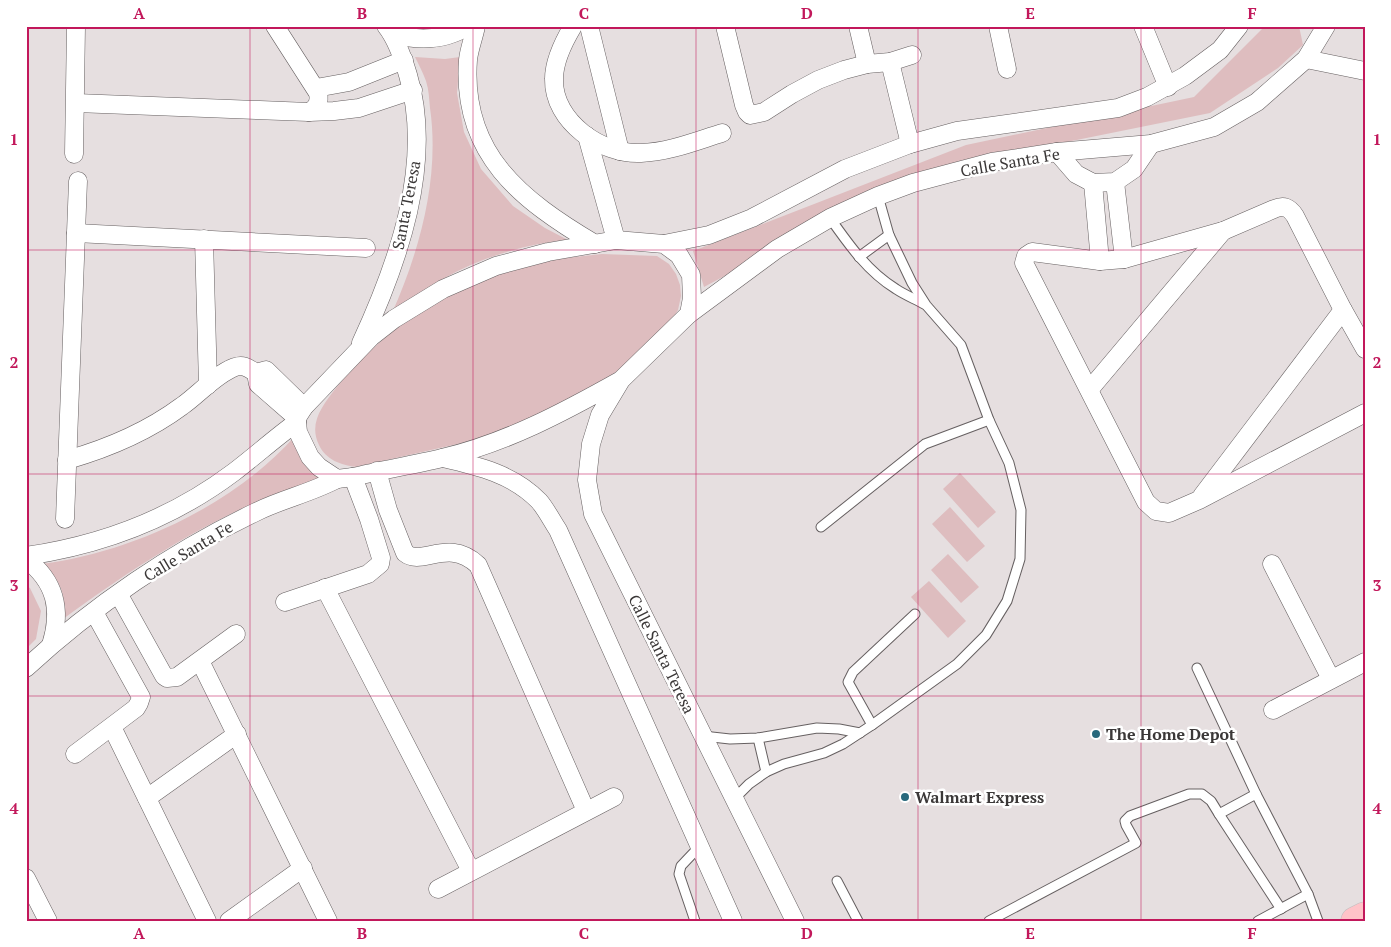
<svg xmlns="http://www.w3.org/2000/svg" width="1391" height="947" font-family="'PT Serif',serif">
<rect width="100%" height="100%" fill="#e6dfe0"/>
<g fill="#debdbf">
<path d="M 1265,26 L 1299,26 L 1303,45 L 1278,68 L 1210,113 L 918,172 L 704,287 L 693,251 L 966,145 L 1194,97 Z"/>
<path d="M 415,57 L 445,59 L 460,57 L 457,93 L 464,132 L 481,169 L 513,206 L 545,228 L 568,240 C 503,246 443,272 392,313 C 420,250 440,177 430,108 C 429,99 429,90 426,81 C 423,73 419,65 415,57 Z"/>
<path d="M 602,254 L 657,256 L 669,264 L 676,274 L 680,285 L 681,296 L 678,310 L 670,323 L 618,371 L 567,405 L 484,438 L 356,467 C 341,465 326,460 319,445 C 308,423 323,405 336,388 C 366,352 401,320 442,298 C 477,280 518,265 556,259 C 571,257 587,256 602,254 Z"/>
<path d="M 295,436 L 323,479 C 227,505 143,561 63,619 C 67,595 60,579 42,564 C 133,552 234,505 295,436 Z"/>
<path d="M 960,473 L 996,512 L 978,528 L 943,489 Z"/>
<path d="M 950,507 L 985,546 L 967,562 L 932,524 Z"/>
<path d="M 948,554 L 979,587 L 961,603 L 931,570 Z"/>
<path d="M 929,581 L 966,621 L 948,638 L 911,597 Z"/>
<path d="M 26,586 L 30,588 L 41,611 L 36,639 L 26,649 Z"/>
</g>
<g fill="none" stroke-linecap="round" stroke-linejoin="round">
<defs>
<g id="lane">
<path d="M 830,218 C 849,245 868,272 896,289 C 905,295 915,299 924,304"/>
<path d="M 859,257 L 889,235"/>
<path d="M 821,527 L 925,444 L 989,420"/>
<path d="M 872,725 L 848,682 L 853,672 L 915,614"/>
<path d="M 703,736 L 730,739 L 758,738 L 817,728 L 839,729 L 860,733"/>
<path d="M 758,738 L 766,772"/>
<path d="M 1256,794 L 1308,894 L 1258,921"/>
<path d="M 735,798 L 749,784 L 766,772 L 784,764 L 824,753 L 843,744 L 872,725 L 957,664 L 986,635 L 1007,601 L 1020,559 L 1021,510 L 1009,463 L 989,420 L 961,345 L 926,305 L 912,283 L 889,235 L 878,196"/>
<path d="M 1219,814 L 1281,909"/>
<path d="M 837,881 L 858,921"/>
<path d="M 1308,894 L 1318,921"/>
<path d="M 695,921 L 679,874 L 681,866 L 699,847"/>
<path d="M 989,921 L 1136,843 L 1126,825 L 1125,821 L 1130,816 L 1189,794 L 1202,794 L 1211,801 L 1219,814 L 1256,794 L 1197,668"/>
</g>
<g id="street">
<path d="M 275,26 L 318,93 C 320,102 317,108 309,112"/>
<path d="M 476,26 C 474,37 469,49 468,60 C 461,154 521,200 595,244"/>
<path d="M 573,26 C 564,41 554,61 554,79 C 553,122 602,155 641,153 C 669,152 696,141 722,133"/>
<path d="M 589,26 L 620,151"/>
<path d="M 725,26 L 744,105 L 747,112 L 750,115 L 764,112 L 792,94 L 818,80 L 844,70 L 867,64 L 890,62 L 912,55"/>
<path d="M 858,26 L 867,64"/>
<path d="M 998,26 L 1007,69"/>
<path d="M 1143,26 L 1168,87"/>
<path d="M 392,34 C 418,41 444,41 468,26"/>
<path d="M 1306,59 L 1365,71"/>
<path d="M 890,62 L 910,144"/>
<path d="M 316,88 L 349,82 L 404,60"/>
<path d="M 76,103 L 309,112 L 334,111 L 359,108 L 413,90"/>
<path d="M 587,136 L 616,240"/>
<path d="M 1057,152 L 1076,174 L 1093,183 L 1115,182 L 1134,169 L 1151,144"/>
<path d="M 74,154 L 76,26"/>
<path d="M 1115,182 L 1124,259"/>
<path d="M 1093,183 L 1100,261"/>
<path d="M 76,233 L 366,248"/>
<path d="M 204,239 L 208,385"/>
<path d="M 664,244 L 709,235 L 752,218 L 845,169 L 910,144 L 957,131 L 1118,108 L 1147,97 L 1185,76 L 1220,50 L 1239,26"/>
<path d="M 689,314 L 777,249 L 830,218 L 878,196 L 913,183 L 992,162 L 1057,152 L 1151,144 L 1214,127 L 1257,102 L 1306,59 L 1326,26"/>
<path d="M 361,343 C 398,263 434,163 408,75 C 403,58 397,40 386,26"/>
<path d="M 1365,349 L 1343,310 L 1295,216 C 1289,207 1284,205 1274,209 L 1223,231 L 1124,259 L 1100,261 L 1032,252 L 1026,256 L 1024,263 L 1146,502 L 1156,511 L 1169,513 L 1199,500 L 1365,413"/>
<path d="M 256,373 L 266,370 L 304,407"/>
<path d="M 621,380 C 564,412 506,443 442,458 C 413,465 382,470 353,477 L 337,479 L 319,467 L 310,457 L 298,432 L 297,422 L 297,418 L 304,407 L 371,337 L 394,319 L 443,289 L 496,266 L 548,252 L 616,240 L 664,244 L 679,255 L 691,275 L 692,298 L 689,314 L 621,380 L 600,415 L 591,444 L 587,480 L 593,514 L 795,921"/>
<path d="M 1090,389 L 1223,231"/>
<path d="M 443,458 C 478,466 513,474 539,501 C 546,509 552,521 558,530 L 733,921"/>
<path d="M 67,460 C 109,448 147,432 182,406 C 198,395 216,374 235,367 C 244,364 248,368 256,373 L 258,384 L 297,418"/>
<path d="M 377,471 L 388,510 L 405,553 C 422,567 448,537 478,565 L 586,811"/>
<path d="M 1202,496 L 1343,310"/>
<path d="M 65,519 L 78,181"/>
<path d="M 26,556 C 102,545 173,518 234,472 C 255,456 275,438 297,422"/>
<path d="M 26,559 C 56,582 62,610 51,645"/>
<path d="M 1272,564 L 1331,679"/>
<path d="M 325,588 L 471,871"/>
<path d="M 119,595 L 164,676 L 167,678 L 177,677 L 236,634"/>
<path d="M 285,602 L 368,574 L 380,564 L 381,558 L 369,519 L 353,477"/>
<path d="M 200,661 L 328,921"/>
<path d="M 26,668 C 93,606 174,551 256,512 C 282,499 311,493 337,479"/>
<path d="M 1273,710 L 1365,662"/>
<path d="M 112,727 L 207,921"/>
<path d="M 75,754 L 136,708 L 139,703 L 141,697 L 94,612"/>
<path d="M 147,798 L 237,734"/>
<path d="M 26,878 L 48,921"/>
<path d="M 438,889 L 614,797"/>
<path d="M 229,921 L 303,868"/>
</g>
<path id="highway" d="M 1355,921 L 1365,916"/>
</defs>
<use href="#lane" stroke="#666061" stroke-width="11"/>
<use href="#street" stroke="#666061" stroke-width="19"/>
<use href="#highway" stroke="#c0bfbf" stroke-width="29"/>
<use href="#lane" stroke="#fff" stroke-width="9"/>
<use href="#street" stroke="#fff" stroke-width="18"/>
<use href="#highway" stroke="#ffc3c8" stroke-width="28"/>
</g>
<path fill="none" stroke="#c2185b" stroke-width="1" stroke-opacity="0.55" d="M 250,26 L 250,921M 473,26 L 473,921M 696,26 L 696,921M 918,26 L 918,921M 1141,26 L 1141,921M 26,250 L 1365,250M 26,474 L 1365,474M 26,696 L 1365,696"/>
<g fill="#28687c" stroke="#fff" stroke-width="2">
<circle cx="1096" cy="734" r="5"/>
<circle cx="905" cy="797" r="5"/>
</g>
<g text-anchor="middle" dominant-baseline="central" stroke-width="5" stroke-linejoin="round" paint-order="stroke">
<g font-size="16" fill="#3b3838" stroke="#fff">
<text transform="translate(1010 162) rotate(-10)">Calle Santa Fe</text>
<text transform="translate(406 205) rotate(-79)">Santa Teresa</text>
<text transform="translate(188 551) rotate(-31)">Calle Santa Fe</text>
<text transform="translate(662 654) rotate(64)">Calle Santa Teresa</text>
</g>
<g font-size="16" font-weight="bold" fill="#3b3838" stroke="#fff" text-anchor="start">
<text x="1106" y="734">The Home Depot</text>
<text x="915" y="797">Walmart Express</text>
</g>
</g>
<rect width="1391" height="947" fill="none" stroke="#ffffff" stroke-width="55"/>
<rect x="28" y="28" width="1336" height="892" fill="none" stroke="#c2185b" stroke-width="2"/>
<g font-size="16" text-anchor="middle" font-weight="bold" fill="#c2185b">
<text x="139" y="19">A</text>
<text x="362" y="19">B</text>
<text x="584" y="19">C</text>
<text x="807" y="19">D</text>
<text x="1030" y="19">E</text>
<text x="1252" y="19">F</text>
<text x="14" y="145">1</text>
<text x="1377" y="145">1</text>
<text x="14" y="368">2</text>
<text x="1377" y="368">2</text>
<text x="14" y="591">3</text>
<text x="1377" y="591">3</text>
<text x="14" y="814">4</text>
<text x="1377" y="814">4</text>
<text x="139" y="939">A</text>
<text x="362" y="939">B</text>
<text x="584" y="939">C</text>
<text x="807" y="939">D</text>
<text x="1030" y="939">E</text>
<text x="1252" y="939">F</text>
</g>
</svg>
